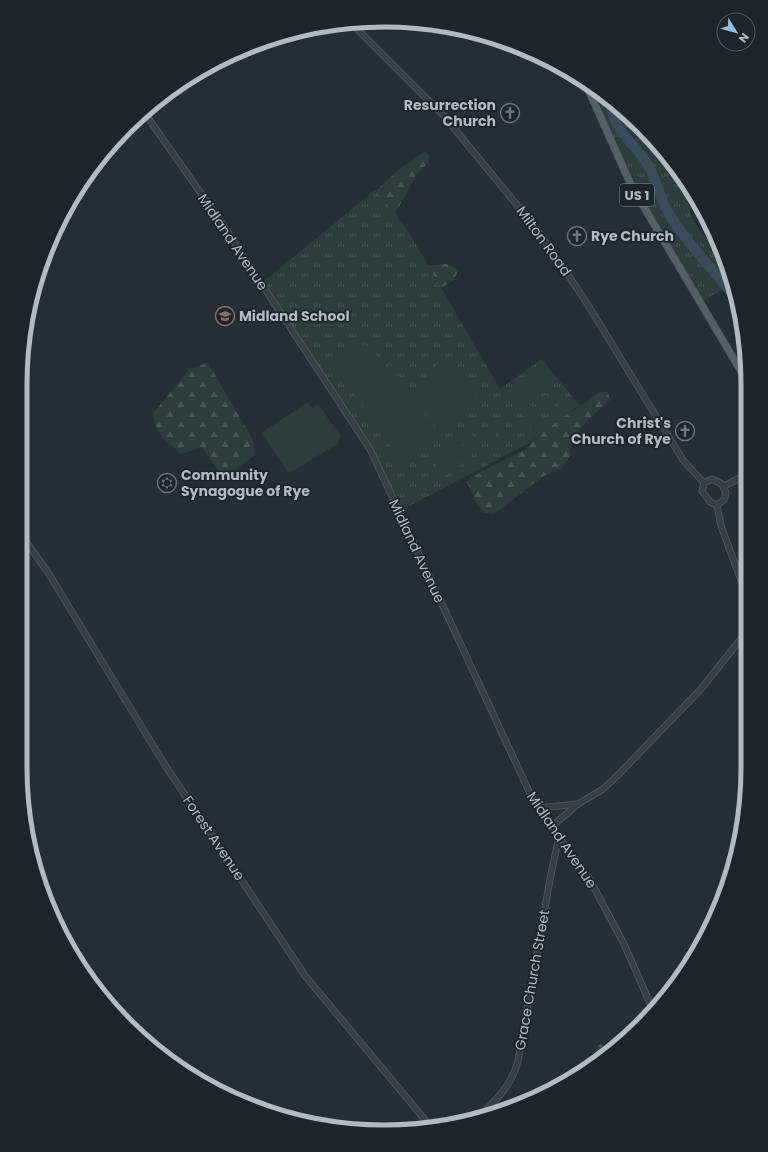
<svg xmlns="http://www.w3.org/2000/svg" width="768" height="1152" font-family="Poppins,sans-serif">
<defs>
<pattern id="forest-firs" width="22" height="20" patternUnits="userSpaceOnUse"><rect width="22" height="20" fill="#2b3e3c"/><path d="M5 1l3.5 6h-7zM16 11l3.5 6h-7z" fill="#475857"/></pattern>
<pattern id="park-tufts" width="24" height="20" patternUnits="userSpaceOnUse"><rect width="24" height="20" fill="#2b3e3c"/><path d="M3 7l-1-3M5 7V3M7 7l1-3M15 17l-1-3M17 17v-4M19 17l1-3" fill="none" stroke="#475857"/></pattern>
</defs>
<rect width="100%" height="100%" fill="#232e36"/>
<g fill="url(#forest-firs)">
<path d="M 426,151 L 429,155 L 428,163 L 417,174 L 396,212 L 408,249 L 429,265 L 447,264 L 459,270 L 453,281 L 432,293 L 327,233 L 345,215 L 376,191 L 397,171 Z"/>
<path d="M 208,363 L 253,440 L 255,455 L 236,469 L 220,473 L 202,447 L 181,454 C 167,441 154,433 153,413 L 191,368 Z"/>
<path d="M 599,392 L 608,392 L 610,400 C 598,411 565,437 571,455 L 561,469 L 544,476 L 494,514 L 484,513 L 476,502 L 467,482 L 471,477 L 524,450 L 551,424 L 587,402 Z"/>
<path d="M 600,1044 L 608,1051 L 587,1067 L 589,1058 Z"/>
</g>
<g fill="url(#park-tufts)">
<path d="M 590,84 L 641,126 L 687,182 L 691,217 L 728,269 L 732,284 L 703,301 L 638,190 Z"/>
<path d="M 375,190 L 408,231 L 500,389 L 542,359 L 579,405 L 529,443 L 402,510 L 371,447 L 263,282 Z"/>
</g>
<g fill="#2b3e3c">
<path d="M 356,345 L 371,346 L 380,361 L 377,375 L 391,365 L 439,435 L 402,462 L 353,392 L 365,383 L 348,393 L 336,365 L 338,358 Z"/>
<path d="M 448,361 L 476,395 L 474,406 L 440,433 L 423,410 L 420,384 L 437,364 Z"/>
<path d="M 547,368 L 555,380 L 537,394 L 528,383 Z"/>
<path d="M 525,385 L 533,395 L 517,407 L 509,397 Z"/>
<path d="M 556,386 L 568,402 L 560,408 L 549,392 Z"/>
<path d="M 546,394 L 558,410 L 551,415 L 539,399 Z"/>
<path d="M 308,402 L 312,408 L 318,404 L 340,435 L 338,444 L 289,473 L 261,433 Z"/>
<path d="M 530,405 L 543,422 L 533,429 L 520,412 Z"/>
<path d="M 497,418 L 509,434 L 502,440 L 490,424 Z"/>
<path d="M 488,426 L 499,441 L 492,447 L 480,431 Z"/>
<path d="M 470,433 L 482,449 L 474,454 L 463,439 Z"/>
<path d="M 460,441 L 472,456 L 465,462 L 453,446 Z"/>
<path d="M 450,448 L 461,464 L 454,469 L 442,454 Z"/>
<path d="M 440,455 L 452,471 L 444,477 L 433,461 Z"/>
</g>
<g fill="none" stroke-linecap="round" stroke-linejoin="round">
<path stroke="#394c5c" stroke-width="10" d="M 610,101 C 614,132 633,141 648,165 C 656,177 659,197 667,210 C 686,244 715,270 738,302"/>
<defs>
<g id="minor">
<path d="M 351,23 L 444,116 L 535,227 L 583,297 L 683,460 L 704,483"/>
<path d="M 144,112 L 221,222 L 370,449 L 534,802 L 590,880 L 624,944 L 653,1010"/>
<path d="M 712,479 L 722,484 L 726,493 L 724,500 L 717,505 L 710,502 L 702,491 L 704,483 Z"/>
<path d="M 724,486 L 748,474"/>
<path d="M 717,505 L 721,526 L 748,599"/>
<path d="M 20,533 L 49,574 L 163,762 L 306,977 L 431,1127"/>
<path d="M 538,808 L 578,804"/>
<path d="M 551,827 L 578,804 L 603,789 L 618,775 L 701,689 L 748,630"/>
<path d="M 484,1114 L 486,1110 C 501,1095 512,1083 518,1061 L 551,874 L 559,837"/>
</g>
<path id="major" d="M 584,80 L 632,187 L 748,383"/>
</defs>
<use href="#minor" stroke="#555d65" stroke-width="7"/>
<use href="#major" stroke="#434b53" stroke-width="8"/>
<use href="#minor" stroke="#373f47" stroke-width="5.5"/>
<use href="#major" stroke="#555f67" stroke-width="7"/>
</g>
<defs>
<symbol id="church-ring" viewBox="-11 -11 22 22"><circle r="9.5" fill="#1c242c" stroke="#6b7280" stroke-width="1.5"/><path d="M-1.2-6h2.4v3.5h3.3v2.4h-3.3V6h-2.4V-.1h-3.3v-2.4h3.3Z" fill="#6b7280"/></symbol>
<symbol id="school-ring" viewBox="-11 -11 22 22"><circle r="9.5" fill="#1c242c" stroke="#8d6e63" stroke-width="1.5"/><path d="M0-5L7-2L0 1L-7-2ZM-4 1L0 2.5L4 1V4Q0 6-4 4Z" fill="#8d6e63"/></symbol>
<symbol id="synagogue-ring" viewBox="-11 -11 22 22"><circle r="9.5" fill="#1c242c" stroke="#6b7280" stroke-width="1.5"/><path d="M0-6.5L5.6 3.2H-5.6ZM0 6.5L5.6-3.2H-5.6Z" fill="#6b7280"/></symbol>
</defs>
<g fill-rule="evenodd">
<use href="#church-ring" x="499" y="102" width="22" height="22"/>
<use href="#church-ring" x="566" y="225" width="22" height="22"/>
<use href="#school-ring" x="214" y="305" width="22" height="22"/>
<use href="#church-ring" x="674" y="420" width="22" height="22"/>
<use href="#synagogue-ring" x="156" y="472" width="22" height="22"/>
</g>
<g text-anchor="middle" dominant-baseline="central" stroke-width="3.5" stroke-linejoin="round" paint-order="stroke">
<rect fill="#1c242c" stroke="#858e96" stroke-width="1" x="620" y="184" width="34" height="22" rx="3"/>
<g font-size="13" font-weight="bold" fill="#b2bbc3">
<text x="637" y="195">US 1</text>
</g>
<g font-size="14" font-weight="bold" fill="#b2bbc3" stroke="#1c242c" text-anchor="start">
<text x="496" y="105" text-anchor="end">Resurrection<tspan x="496" dy="16">Church</tspan></text>
<text x="591" y="236">Rye Church</text>
<text x="239" y="316">Midland School</text>
<text x="671" y="423" text-anchor="end">Christ's<tspan x="671" dy="16">Church of Rye</tspan></text>
<text x="181" y="475">Community<tspan x="181" dy="16">Synagogue of Rye</tspan></text>
</g>
<g font-size="14" fill="#b2bbc3" stroke="#1c242c">
<text transform="translate(544 241) rotate(54)">Milton Road</text>
<text transform="translate(233 242) rotate(56)">Midland Avenue</text>
<text transform="translate(417 551) rotate(65)">Midland Avenue</text>
<text transform="translate(214 838) rotate(56)">Forest Avenue</text>
<text transform="translate(562 840) rotate(56)">Midland Avenue</text>
<text transform="translate(532 980) rotate(-80)">Grace Church Street</text>
</g>
</g>
<path d="M0 0H768V1152H0ZM384 27H384A357 357 0 0 1 741 384V768A357 357 0 0 1 384 1125H384A357 357 0 0 1 27 768V384A357 357 0 0 1 384 27Z" fill="#1c242c" fill-rule="evenodd"/>
<path fill="none" stroke="#b2bbc3" stroke-width="5" d="M384 27H384A357 357 0 0 1 741 384V768A357 357 0 0 1 384 1125H384A357 357 0 0 1 27 768V384A357 357 0 0 1 384 27Z"/>
<g transform="translate(736 32) rotate(127)"><circle r="19" fill="#1c242c" stroke="#586068"/>
<path d="M0-3L7 15L0 10L-7 15Z" fill="#8fbeeb"/>
<text y="-6" font-size="11" font-weight="bold" text-anchor="middle" fill="#b2bbc3">N</text>
</g>
</svg>
